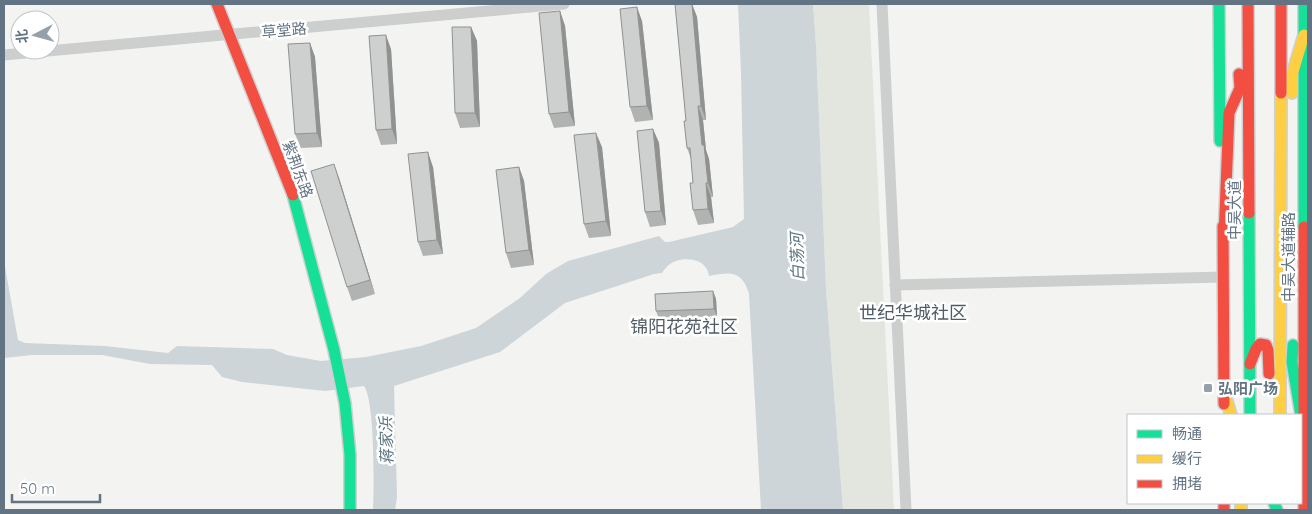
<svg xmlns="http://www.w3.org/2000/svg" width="1312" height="514" font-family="Quicksand,'Noto Sans SC',sans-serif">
<rect width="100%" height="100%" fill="#f3f3f1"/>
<path fill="#e2e6df" d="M 813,4 L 869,4 L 894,510 L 843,510 L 826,289 L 816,46 Z"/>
<path fill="#cdd5d8" d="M 738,4 L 813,4 L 816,46 L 826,289 L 843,510 L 761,510 L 749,294 C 742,270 730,272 709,276 C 708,273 708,270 706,268 C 700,257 679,257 670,264 C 667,266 664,270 662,273 L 654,274 L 565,303 L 500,352 L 394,386 L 397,497 L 395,510 L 373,510 C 374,488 375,401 364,386 L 325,391 L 242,382 L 222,377 L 212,365 L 150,364 L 102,355 L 32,355 L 4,358 L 4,261 L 18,340 L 25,343 L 105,346 L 168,353 L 177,346 L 273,349 L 287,355 L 321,361 L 366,357 L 421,346 L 476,328 L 520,298 L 546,274 L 568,261 L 659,236 L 665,242 L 669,242 L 733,227 L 744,219 L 741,73 Z"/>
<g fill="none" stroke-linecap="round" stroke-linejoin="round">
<defs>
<g id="fast">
<path d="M 1219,4 L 1220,141"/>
<path d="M 1304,4 L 1304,227"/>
<path d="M 293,195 L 334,350 L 345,403 L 350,455 L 350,510"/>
<path d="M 1249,213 L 1250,415"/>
<path d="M 1293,345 L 1292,362 L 1304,433"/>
<path d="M 1274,503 L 1277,510"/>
</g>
<g id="slow">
<path d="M 1292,93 L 1292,75 L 1304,35"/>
<path d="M 1224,391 L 1231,415"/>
<path d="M 1280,415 L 1281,93"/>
<path d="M 1241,503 L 1241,510"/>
</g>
<g id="jam">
<path d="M 217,4 L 293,195"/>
<path d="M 1248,4 L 1249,213"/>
<path d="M 1281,93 L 1281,4"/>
<path d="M 1223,226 L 1224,404"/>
<path d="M 1304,227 L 1304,510"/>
<path d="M 1224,238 L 1229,113 L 1240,88 L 1239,74"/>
<path d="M 1250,364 L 1256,349 L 1260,344 L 1266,345 L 1268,350 L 1269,374"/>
<path d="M 1224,503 L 1224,510"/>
</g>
</defs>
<use href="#fast" stroke="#ced0d1" stroke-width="14"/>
<use href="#slow" stroke="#ced0d1" stroke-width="14"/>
<use href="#jam" stroke="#ced0d1" stroke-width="14"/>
<g stroke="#cdcece" stroke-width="11">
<path d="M 882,4 L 906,510"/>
<path d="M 4,55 L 564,4"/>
<path d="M 895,285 L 1224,277"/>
</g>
<use href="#fast" stroke="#16e098" stroke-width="11"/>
<use href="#slow" stroke="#ffcf43" stroke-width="11"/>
<use href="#jam" stroke="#f24e42" stroke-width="11"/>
</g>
<g fill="#b1b3b3">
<path d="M 675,4 L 692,4 L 697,17 L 706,120 L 703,120 L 706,150 L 709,159 L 713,197 L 711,197 L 714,223 L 698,225 L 693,210 L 693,183 L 691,159 L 687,148 L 686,121 Z"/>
<path d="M 560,11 L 565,26 L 575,126 L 554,128 L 549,114 Z"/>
<path d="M 642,21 L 653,120 L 635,122 L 630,107 Z"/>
<path d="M 471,27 L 477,41 L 480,127 L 460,128 L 455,113 Z"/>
<path d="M 310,43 L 315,57 L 322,147 L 301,148 L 295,134 Z"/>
<path d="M 391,49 L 397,144 L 381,145 L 376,130 Z"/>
<path d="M 653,129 L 659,143 L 666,225 L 650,227 L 645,212 Z"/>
<path d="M 602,147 L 611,236 L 589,238 L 584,224 Z"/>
<path d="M 433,167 L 443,254 L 423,256 L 418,242 Z"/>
<path d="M 519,167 L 524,181 L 534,265 L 511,268 L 506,253 Z"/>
<path d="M 339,178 L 375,294 L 352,301 L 347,287 Z"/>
<path d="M 713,291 L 716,299 L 717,316 L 659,319 L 656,311 Z"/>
</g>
<g fill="#909292">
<path d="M 692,4 L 697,17 L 706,120 L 701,106 Z"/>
<path d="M 637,7 L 642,21 L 653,120 L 647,106 Z"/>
<path d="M 560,11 L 565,26 L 575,126 L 569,112 Z"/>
<path d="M 471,27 L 477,41 L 480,127 L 475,113 Z"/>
<path d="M 386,35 L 391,49 L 397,144 L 392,129 Z"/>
<path d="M 310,43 L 315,57 L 322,147 L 317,133 Z"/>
<path d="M 698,106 L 703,120 L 706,150 L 709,159 L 713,197 L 708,183 L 702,145 Z"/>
<path d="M 653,129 L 659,143 L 666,225 L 661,211 Z"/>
<path d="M 596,133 L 602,147 L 611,236 L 606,221 Z"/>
<path d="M 428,152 L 433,167 L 443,254 L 437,240 Z"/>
<path d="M 334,164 L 339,178 L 375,294 L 370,280 Z"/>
<path d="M 519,167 L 524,181 L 534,265 L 529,250 Z"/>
<path d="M 706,183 L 711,197 L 714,223 L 708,209 Z"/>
<path d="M 713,291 L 716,299 L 717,316 L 714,309 Z"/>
</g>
<g fill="#ced0d0" stroke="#909292">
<path d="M 675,4 L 692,4 L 701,106 L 698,106 L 702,145 L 704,145 L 708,183 L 706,183 L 708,209 L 693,210 L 690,183 L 693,183 L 690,148 L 687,148 L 684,121 L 686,121 Z"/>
<path d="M 637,7 L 647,106 L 630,107 L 620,9 Z"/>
<path d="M 560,11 L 569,112 L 549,114 L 539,13 Z"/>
<path d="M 452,27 L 471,27 L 475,113 L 455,113 Z"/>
<path d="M 386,35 L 392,129 L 376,130 L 369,36 Z"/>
<path d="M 310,43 L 317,133 L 295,134 L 288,44 Z"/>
<path d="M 653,129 L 661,211 L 645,212 L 637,131 Z"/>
<path d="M 596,133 L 606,221 L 584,224 L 574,135 Z"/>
<path d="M 428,152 L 437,240 L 418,242 L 408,154 Z"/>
<path d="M 334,164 L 370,280 L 347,287 L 311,171 Z"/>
<path d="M 519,167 L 529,250 L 506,253 L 496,170 Z"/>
<path d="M 713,291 L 714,309 L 656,311 L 655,294 Z"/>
</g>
<rect fill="#95a0aa" stroke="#fff" stroke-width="2" x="1203" y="383" width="10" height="10" rx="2.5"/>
<g text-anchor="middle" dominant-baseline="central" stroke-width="5" stroke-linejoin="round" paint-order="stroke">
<g font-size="15" fill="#627383" stroke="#fff">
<text transform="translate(284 30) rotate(-5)">草堂路</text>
<text transform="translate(298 169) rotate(70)">紫荆东路</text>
<text transform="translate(1234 210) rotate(-90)">中吴大道</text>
<text transform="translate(1288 257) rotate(-90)">中吴大道辅路</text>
</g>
<g font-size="15" font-weight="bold" fill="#627383" stroke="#fff" text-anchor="start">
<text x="1218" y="388">弘阳广场</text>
</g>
<g font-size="16" font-style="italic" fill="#5d7680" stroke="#fff">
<text transform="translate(797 257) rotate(-92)">白荡河</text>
<text transform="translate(386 441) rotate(-92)">蒋家浜</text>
</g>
<g font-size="18" fill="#505c67" stroke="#fff">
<text x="913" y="312">世纪华城社区</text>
<text x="684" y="326">锦阳花苑社区</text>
</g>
</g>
<rect width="1312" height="514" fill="none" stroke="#627383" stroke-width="10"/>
<rect x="1127" y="414" width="175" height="90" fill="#ffffff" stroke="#c0c7cd"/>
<rect x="1137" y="430" width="25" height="8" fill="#16e098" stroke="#c0c7cd"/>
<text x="1172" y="439" font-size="15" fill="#627383">畅通</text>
<rect x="1137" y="455" width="25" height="8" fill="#ffcf43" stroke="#c0c7cd"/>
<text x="1172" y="464" font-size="15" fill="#627383">缓行</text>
<rect x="1137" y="480" width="25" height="8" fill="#f24e42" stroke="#c0c7cd"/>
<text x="1172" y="489" font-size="15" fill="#627383">拥堵</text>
<g transform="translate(35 35) rotate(264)"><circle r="24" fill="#ffffff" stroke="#c0c7cd"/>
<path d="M0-4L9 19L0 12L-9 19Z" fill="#95a0aa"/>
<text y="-8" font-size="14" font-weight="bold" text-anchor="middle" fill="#627383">北</text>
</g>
<path d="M12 494v8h88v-8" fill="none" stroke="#627383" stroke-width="2.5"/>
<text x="20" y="494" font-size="15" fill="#627383" stroke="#ffffff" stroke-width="4" paint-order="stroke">50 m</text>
</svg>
